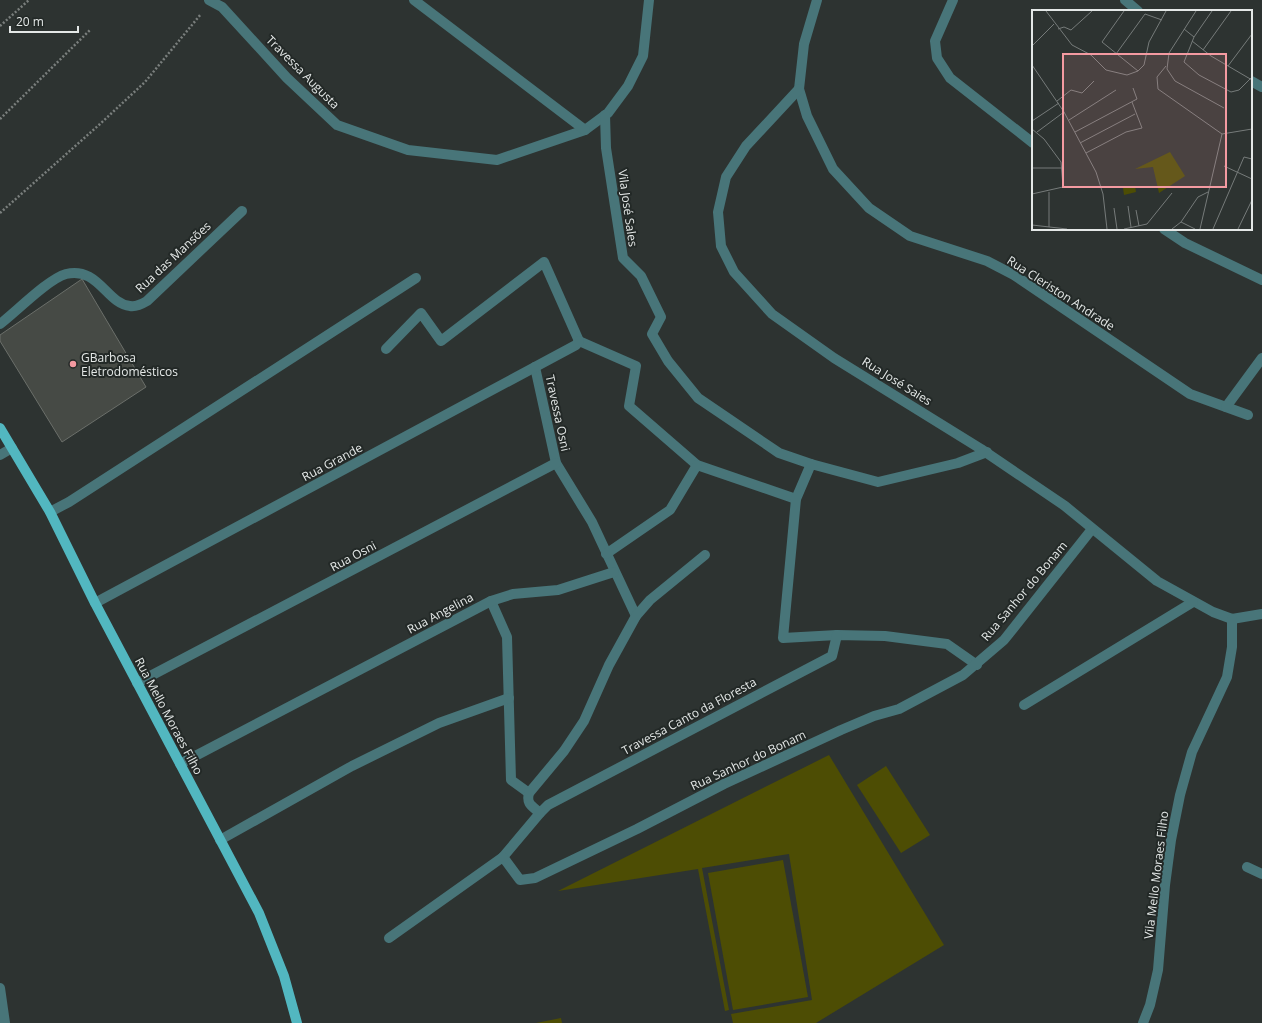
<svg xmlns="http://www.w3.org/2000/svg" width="1262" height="1023" font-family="'Open Sans',sans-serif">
<rect width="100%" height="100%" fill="#2d3331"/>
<g fill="#4d4d04">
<path d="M 829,755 L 944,945 L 816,1023 L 733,1023 L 731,1014 L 812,1000 L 789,854 L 702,868 L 729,1010 L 725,1011 L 698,869 L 558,891 Z"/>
<path d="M 886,766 L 930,835 L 901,853 L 857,785 Z"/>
<path d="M 783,860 L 808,997 L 733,1010 L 708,873 Z"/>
<path d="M 561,1018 L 562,1023 L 536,1023 Z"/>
</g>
<path fill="#464a45" stroke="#6b6f6a" d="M 82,279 L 146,387 L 62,442 L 0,341 L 0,335 Z"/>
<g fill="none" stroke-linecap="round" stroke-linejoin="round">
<g stroke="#7a7f7d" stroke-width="2.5" stroke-dasharray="2 2" stroke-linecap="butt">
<path d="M 0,26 L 29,0"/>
<path d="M 0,119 L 90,30"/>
<path d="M 0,213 L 100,124 L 145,82 L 201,14"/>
</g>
<g stroke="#487579" stroke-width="10">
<path d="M 209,0 L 222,7 L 287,78 L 337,125 L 408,150 L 497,160 L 585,130 L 608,113 L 628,86 L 643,56 L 649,0"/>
<path d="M 414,0 L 585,130"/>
<path d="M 817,0 L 804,44 L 799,89 L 807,116 L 833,169 L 869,208 L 910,236 L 987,261 L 1014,275 L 1190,394 L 1248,415"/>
<path d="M 953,0 L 935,41 L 937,58 L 950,78 L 1033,143"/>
<path d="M 1125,0 L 1138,11"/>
<path d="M 1251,81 L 1262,87"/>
<path d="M 799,89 L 746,146 L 726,177 L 718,212 L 721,246 L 734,272 L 772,314 L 834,358 L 981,449 L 1065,506 L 1157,581 L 1213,612 L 1232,619 L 1262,614"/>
<path d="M 605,115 L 606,148 L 623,258 L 641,276 L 661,317 L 652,334 L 668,361 L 698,398 L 779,453 L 811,464"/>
<path d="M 1164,229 L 1185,243 L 1262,280"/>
<path d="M 0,324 C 16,312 48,279 66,274 C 98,266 107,304 130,306 C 136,307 142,304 147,301 L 242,211"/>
<path d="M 579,341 L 636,366 L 629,406 L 697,465 L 796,499"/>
<path d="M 386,349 L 421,313 L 441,341 L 544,262 L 579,341"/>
<path d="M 535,367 L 556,463 L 592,522 L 636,616"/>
<path d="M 1226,407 L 1262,358"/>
<path d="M 0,455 L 12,448"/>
<path d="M 50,512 L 69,502 L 416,278"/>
<path d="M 606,554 L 670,510 L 697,465"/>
<path d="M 491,601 L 507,637 L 511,780 L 529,793"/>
<path d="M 95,603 L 576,345 L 579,341"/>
<path d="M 977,665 L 947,644 L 885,636 L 837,635 L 783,638 L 796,499 L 811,464 L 878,482 L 958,463 L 987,452"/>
<path d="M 137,683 L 556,463"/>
<path d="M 1024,705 L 1193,602"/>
<path d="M 180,764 L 491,601 L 513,594 L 558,590 L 614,572"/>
<path d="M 540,813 L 548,805 L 832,656 L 837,635"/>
<path d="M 220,840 L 352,766 L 439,723 L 509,698"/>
<path d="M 503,857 L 540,813 C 532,806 526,804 529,793 L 564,751 L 584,721 L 609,665 L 636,616 L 650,600 L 705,555"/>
<path d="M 1247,867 L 1262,874"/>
<path d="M 389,938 L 503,857 L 520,880 L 535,878 L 637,829 L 724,784 L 841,730 L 874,716 L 899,709 L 963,675 L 1004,640 L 1092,529"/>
<path d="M 0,988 L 5,1023"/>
<path d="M 1143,1023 L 1150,1005 L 1158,970 L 1165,885 L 1171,840 L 1180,795 L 1192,752 L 1227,677 L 1232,647 L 1232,619"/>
</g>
<path stroke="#52b7c0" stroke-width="10" d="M 0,428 L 50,512 L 95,603 L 259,913 L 284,976 L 297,1023"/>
</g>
<circle fill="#f49aa1" stroke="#232927" stroke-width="1.5" cx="73" cy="364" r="4"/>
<g text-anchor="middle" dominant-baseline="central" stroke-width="4" stroke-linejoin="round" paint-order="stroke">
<g font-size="12" fill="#e4e8e7" stroke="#232927">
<text transform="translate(303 72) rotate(45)">Travessa Augusta</text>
<text transform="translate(628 208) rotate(82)">Vila José Sales</text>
<text transform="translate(173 257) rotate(-43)">Rua das Mansões</text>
<text transform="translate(1061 293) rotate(33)">Rua Cleriston Andrade</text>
<text transform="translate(897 381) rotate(32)">Rua José Saies</text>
<text transform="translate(558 413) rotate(78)">Travessa Osni</text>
<text transform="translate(332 462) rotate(-28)">Rua Grande</text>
<text transform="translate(353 556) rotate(-28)">Rua Osni</text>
<text transform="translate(1024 591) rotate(-50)">Rua Sanhor do Bonam</text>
<text transform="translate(440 613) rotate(-28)">Rua Angelina</text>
<text transform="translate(169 716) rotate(62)">Rua Mello Moraes Filho</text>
<text transform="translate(689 716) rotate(-28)">Travessa Canto da Floresta</text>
<text transform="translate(748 760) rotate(-25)">Rua Sanhor do Bonam</text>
<text transform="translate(1156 875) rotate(-83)">Vila Mello Moraes Filho</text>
</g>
<g font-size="12" fill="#e4e8e7" stroke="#232927" text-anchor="start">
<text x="81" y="357">GBarbosa<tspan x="81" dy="14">Eletrodomésticos</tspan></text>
</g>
</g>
<g transform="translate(1032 10)">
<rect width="220" height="220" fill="#2d3331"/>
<path d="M 138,142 L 153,166 L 127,183 L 121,157 L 103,159 ZM 103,176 L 104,182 L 92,185 L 91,178 Z" fill="#4d4d04"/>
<path fill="none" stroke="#767b7a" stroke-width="1" d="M 14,1 L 40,35 L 59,45 L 74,60 L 95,65 L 106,61 L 112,55 L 117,32 L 134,1M 92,1 L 70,32 L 106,61M 164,1 L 137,43 L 135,59 L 143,71 L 192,98M 180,1 L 162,27 L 152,52 L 167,65 L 199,82 L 207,80 L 220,67M 26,19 L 32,17 L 39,20 L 60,1M 152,19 L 162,27M 160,31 L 179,46 L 220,70M 0,36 L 22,14M 171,40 L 199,1M 84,44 L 113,4 L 130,10M 0,55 L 32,102 L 64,162 L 71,184 L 75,219M 134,56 L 125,67 L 126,79 L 190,124M 196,56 L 220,24M 25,91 L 39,80 L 50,83 L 62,71M 37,110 L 84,80M 0,111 L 27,93M 0,119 L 12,129 L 29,152 L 31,177 L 0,184M 5,122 L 32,102M 43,122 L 105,89 L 101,78M 190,124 L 220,119M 48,133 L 103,104M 54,143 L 94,122 L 110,118 L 100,92M 192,156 L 220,169M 0,158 L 30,158M 96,196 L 99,217M 82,198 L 85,219M 104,200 L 107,216M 149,212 L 163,219M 0,215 L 35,219M 17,217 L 17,182M 92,219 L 115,214 L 140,183M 140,219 L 149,212 L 166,187 L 176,182M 168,219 L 190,124M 181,219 L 212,147 L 220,149M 206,219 L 220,190"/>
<path fill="#f49aa1" fill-opacity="0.15" stroke="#f49aa1" stroke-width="2" d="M 31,44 L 194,44 L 194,177 L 31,177 Z"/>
<rect width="220" height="220" fill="none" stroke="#e4e8e7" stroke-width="2"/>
</g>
<path d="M10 26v6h68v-6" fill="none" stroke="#e4e8e7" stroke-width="2"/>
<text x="16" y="26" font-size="12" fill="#e4e8e7" stroke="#232927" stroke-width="3" paint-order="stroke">20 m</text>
</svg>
